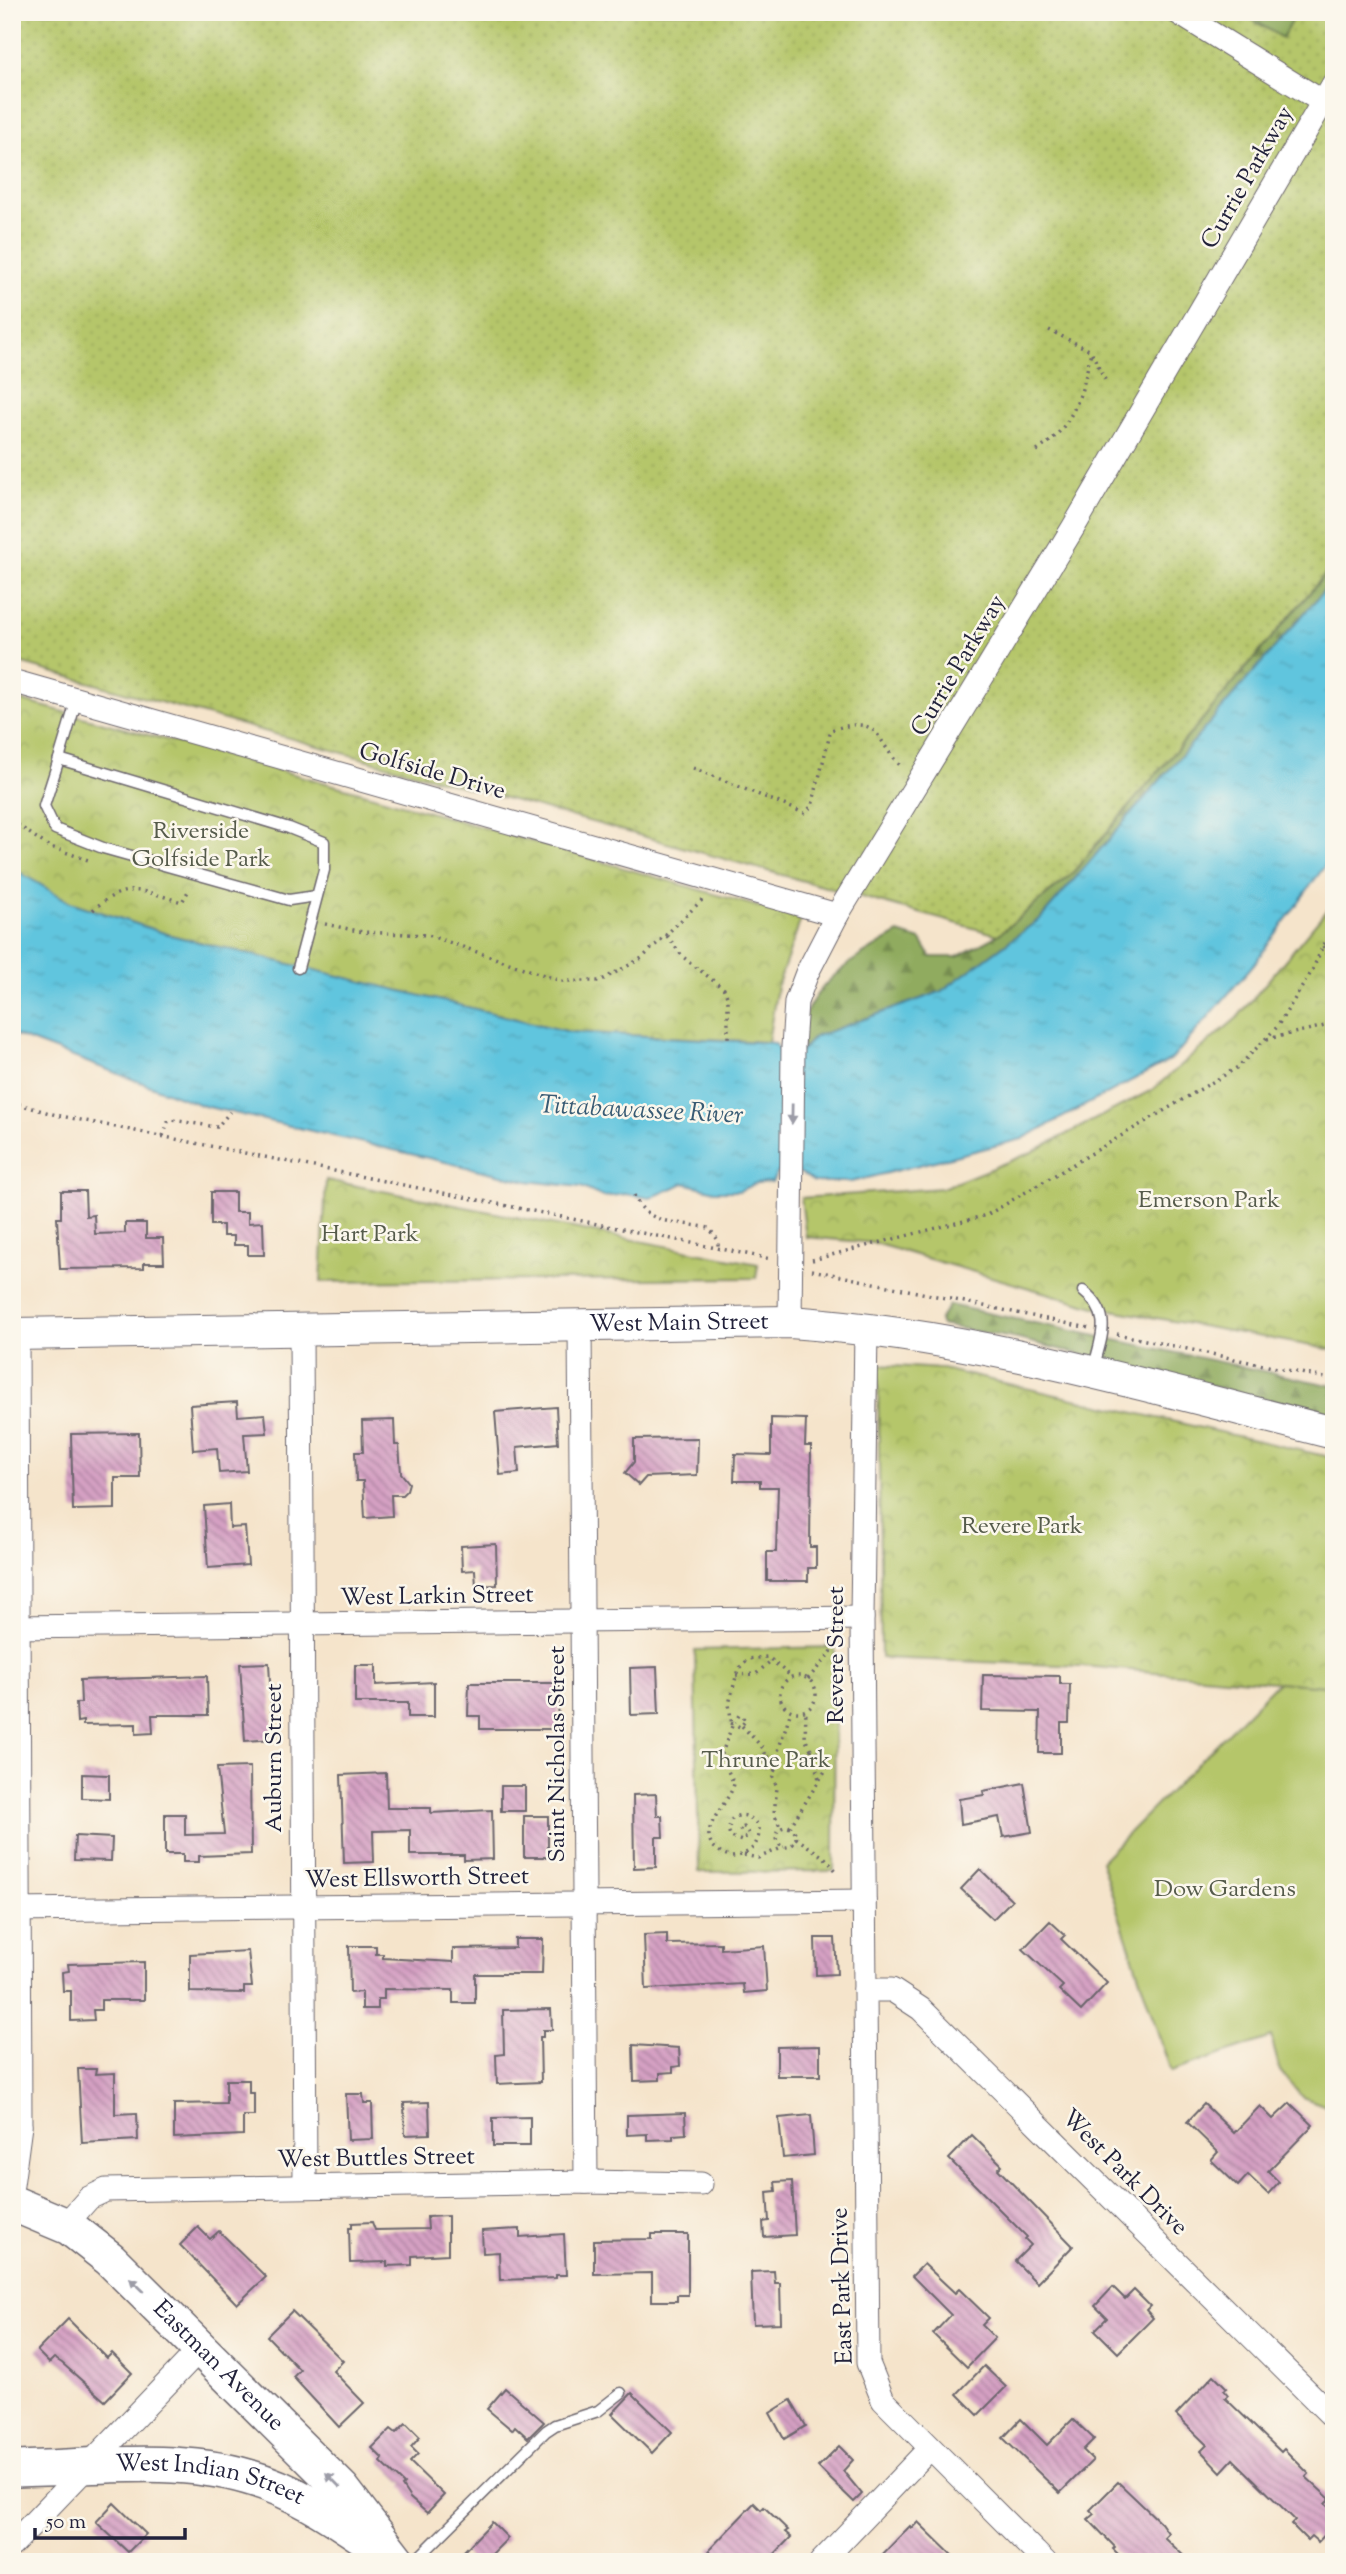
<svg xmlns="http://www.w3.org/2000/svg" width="1346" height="2574" font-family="'Sorts Mill Goudy',serif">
<defs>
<pattern id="grass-dots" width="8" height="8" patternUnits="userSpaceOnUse" patternTransform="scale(1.75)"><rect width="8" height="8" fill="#b5c66a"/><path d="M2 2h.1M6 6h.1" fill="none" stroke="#9baa5d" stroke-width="1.8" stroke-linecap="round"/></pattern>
<pattern id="forest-firs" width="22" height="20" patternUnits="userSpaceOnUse" patternTransform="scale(1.75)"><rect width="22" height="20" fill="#90ab5e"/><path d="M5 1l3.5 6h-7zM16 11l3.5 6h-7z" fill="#758b4f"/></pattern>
<pattern id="park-crowns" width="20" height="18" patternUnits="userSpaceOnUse" patternTransform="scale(1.75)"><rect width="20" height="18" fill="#b5c66a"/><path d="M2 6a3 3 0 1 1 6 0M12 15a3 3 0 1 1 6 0" fill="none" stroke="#9baa5d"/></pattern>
<pattern id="water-ripples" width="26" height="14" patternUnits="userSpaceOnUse" patternTransform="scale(1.75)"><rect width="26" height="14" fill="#61c5de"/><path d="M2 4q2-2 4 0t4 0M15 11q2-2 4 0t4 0" fill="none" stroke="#54a9bf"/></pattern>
<pattern id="building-back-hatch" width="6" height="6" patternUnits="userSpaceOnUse" patternTransform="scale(1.75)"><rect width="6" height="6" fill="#d5a0c3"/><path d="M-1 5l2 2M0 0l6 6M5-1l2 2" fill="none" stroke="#ac82a0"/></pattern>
</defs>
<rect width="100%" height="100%" fill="#fbf7ec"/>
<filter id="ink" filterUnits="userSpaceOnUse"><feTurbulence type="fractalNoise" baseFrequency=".0143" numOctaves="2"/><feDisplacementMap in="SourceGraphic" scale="14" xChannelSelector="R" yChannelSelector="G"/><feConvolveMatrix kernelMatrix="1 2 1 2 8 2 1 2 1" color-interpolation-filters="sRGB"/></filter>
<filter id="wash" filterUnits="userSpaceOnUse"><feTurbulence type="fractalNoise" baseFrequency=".00686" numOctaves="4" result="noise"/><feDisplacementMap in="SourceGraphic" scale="28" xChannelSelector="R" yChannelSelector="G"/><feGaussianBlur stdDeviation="1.57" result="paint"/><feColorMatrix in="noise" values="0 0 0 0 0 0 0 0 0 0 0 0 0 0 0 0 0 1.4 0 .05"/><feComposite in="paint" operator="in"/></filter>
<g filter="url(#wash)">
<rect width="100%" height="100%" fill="#f5e4cb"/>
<path fill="url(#grass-dots)" stroke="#6c7452" stroke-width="2" d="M 12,12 L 1334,12 L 1334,564 L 1070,876 L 998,935 L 12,661 Z"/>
<g fill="url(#forest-firs)" stroke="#59664c" stroke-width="2">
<path d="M 1240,12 L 1296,12 L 1282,38 Z"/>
<path d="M 1334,564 L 1334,579 L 1041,918 L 940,992 L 814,1037 L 801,1051 C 802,1040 802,1024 806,1013 C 823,975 865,952 899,933 L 921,940 L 931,957 L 957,957 L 998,935 L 1070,876 Z"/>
<path d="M 949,1305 L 1334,1386 L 1334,1416 L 1018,1339 L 941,1325 L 939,1320 Z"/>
</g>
<g fill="url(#park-crowns)" stroke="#6c7452" stroke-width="2">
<path d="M 12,698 L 363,793 L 801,919 L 777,987 L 768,1042 L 570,1032 L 170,935 L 70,902 L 12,868 Z"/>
<path d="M 1334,901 L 1334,1350 L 1095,1307 L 874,1243 L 806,1237 L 801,1198 L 942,1188 L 1030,1153 L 1152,1090 L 1237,1018 Z"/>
<path d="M 326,1180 L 758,1264 L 756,1278 L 321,1282 Z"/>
<path d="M 878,1365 L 942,1369 L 1334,1458 L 1334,1687 L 1082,1666 L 881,1658 Z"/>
<path d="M 835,1647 L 834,1871 L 699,1872 L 695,1650 Z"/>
</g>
<path fill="#b5c66a" stroke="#6c7452" stroke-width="2" d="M 1278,1682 L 1334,1687 L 1334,2109 L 1302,2097 L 1280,2071 L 1271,2037 L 1171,2072 L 1101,1861 Z"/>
<path fill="url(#water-ripples)" stroke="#42748c" stroke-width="2" d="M 1334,579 L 1334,853 L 1254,964 L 1172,1059 L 1022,1139 L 851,1182 L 814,1182 L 801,1173 L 777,1173 L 772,1182 L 756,1183 L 739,1191 L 715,1191 L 684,1183 L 650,1198 L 626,1194 L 603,1197 L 581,1187 L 527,1181 L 204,1106 L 12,1034 L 12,868 L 70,902 L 170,935 L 570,1032 L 775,1043 L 779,1050 L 801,1051 L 814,1037 L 940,992 L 1041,918 Z"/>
<g id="blocks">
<g fill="url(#building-back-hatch)">
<path d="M 61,1191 L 85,1191 L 86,1216 L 94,1215 L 95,1234 L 125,1233 L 125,1223 L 146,1223 L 146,1238 L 163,1238 L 164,1263 L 144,1263 L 144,1268 L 60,1269 L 57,1218 L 61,1218 Z"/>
<path d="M 211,1192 L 235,1192 L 235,1212 L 248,1212 L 248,1223 L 263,1222 L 264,1255 L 248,1255 L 248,1245 L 234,1245 L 234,1236 L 223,1236 L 223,1225 L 211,1225 Z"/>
<path d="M 237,1402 L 238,1416 L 265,1414 L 267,1433 L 244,1434 L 247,1471 L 219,1473 L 217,1448 L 193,1450 L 190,1405 Z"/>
<path d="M 556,1407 L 558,1443 L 517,1447 L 519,1473 L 500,1475 L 495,1412 Z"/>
<path d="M 771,1418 L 806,1419 L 805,1446 L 811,1446 L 810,1547 L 816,1547 L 816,1568 L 808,1568 L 808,1581 L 767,1581 L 767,1552 L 776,1552 L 778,1487 L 760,1487 L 760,1481 L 734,1481 L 735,1454 L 771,1455 Z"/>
<path d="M 394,1420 L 395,1445 L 399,1445 L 401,1473 L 409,1483 L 407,1490 L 402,1495 L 391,1495 L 392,1516 L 365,1518 L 363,1481 L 356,1481 L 355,1452 L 363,1452 L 362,1421 Z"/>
<path d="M 139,1433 L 140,1478 L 115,1478 L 115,1509 L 73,1510 L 71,1434 Z"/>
<path d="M 698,1438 L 697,1475 L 646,1477 L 639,1485 L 625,1473 L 634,1462 L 634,1439 Z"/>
<path d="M 229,1504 L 230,1528 L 245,1527 L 248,1565 L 208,1568 L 204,1506 Z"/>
<path d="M 496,1544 L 497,1585 L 476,1586 L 475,1570 L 462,1571 L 461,1546 Z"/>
<path d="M 269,1663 L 273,1739 L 245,1741 L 240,1664 Z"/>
<path d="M 355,1665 L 376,1665 L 376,1685 L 434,1682 L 434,1717 L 408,1717 L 408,1703 L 355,1703 Z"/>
<path d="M 657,1667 L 659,1714 L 631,1715 L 630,1668 Z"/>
<path d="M 983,1675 L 1060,1676 L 1060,1684 L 1070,1684 L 1069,1723 L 1061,1723 L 1061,1753 L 1039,1753 L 1040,1712 L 982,1711 Z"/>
<path d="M 207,1676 L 208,1715 L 152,1715 L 153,1733 L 136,1734 L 136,1724 L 83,1725 L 83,1721 L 77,1722 L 76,1703 L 81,1703 L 80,1680 Z"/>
<path d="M 469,1683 L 559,1683 L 558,1729 L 480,1729 L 480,1716 L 468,1716 Z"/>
<path d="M 250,1767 L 251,1854 L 199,1856 L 199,1862 L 183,1862 L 183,1854 L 165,1854 L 165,1814 L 185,1814 L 185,1835 L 224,1834 L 217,1768 Z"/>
<path d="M 386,1773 L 387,1808 L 431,1808 L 431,1813 L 492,1810 L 493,1859 L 464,1860 L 464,1855 L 410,1855 L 410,1830 L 373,1831 L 374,1862 L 344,1863 L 341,1775 Z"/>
<path d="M 82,1774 L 109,1775 L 109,1799 L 82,1798 Z"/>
<path d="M 1024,1783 L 1032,1832 L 1003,1837 L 999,1817 L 961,1824 L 959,1799 L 984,1795 L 983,1791 Z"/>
<rect x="501" y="1786" width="24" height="25"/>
<path d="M 656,1794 L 657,1816 L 662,1816 L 663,1837 L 656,1837 L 656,1867 L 634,1868 L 633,1795 Z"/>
<rect x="524" y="1816" width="24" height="41"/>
<path d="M 75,1836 L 112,1838 L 111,1861 L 74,1860 Z"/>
<path d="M 980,1869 L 1012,1900 L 993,1919 L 961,1889 Z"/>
<path d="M 1050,1921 L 1065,1935 L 1061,1939 L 1107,1983 L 1081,2011 L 1059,1990 L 1063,1986 L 1023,1949 Z"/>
<path d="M 667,1934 L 667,1944 L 721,1943 L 721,1949 L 764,1946 L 767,1991 L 744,1993 L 743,1984 L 646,1989 L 644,1935 Z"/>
<path d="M 815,1938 L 835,1938 L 837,1974 L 816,1975 Z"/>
<path d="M 515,1939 L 543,1939 L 542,1974 L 475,1974 L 475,2003 L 453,2003 L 453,1990 L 384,1989 L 384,1999 L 378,1999 L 378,2009 L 362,2009 L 362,1992 L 350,1993 L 349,1946 L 376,1946 L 376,1954 L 383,1954 L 383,1958 L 453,1962 L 453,1949 L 515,1948 Z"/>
<path d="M 248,1951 L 252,1987 L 244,1987 L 244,1993 L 190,1992 L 190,1954 Z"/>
<path d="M 144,1962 L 144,2000 L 101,2000 L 101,2010 L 93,2010 L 94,2020 L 71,2021 L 71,1991 L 63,1991 L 62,1972 L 69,1971 L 68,1964 Z"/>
<path d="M 551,2009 L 552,2030 L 543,2030 L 543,2037 L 540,2037 L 541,2082 L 497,2084 L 496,2055 L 504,2054 L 503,2010 Z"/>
<path d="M 633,2045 L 679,2048 L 680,2066 L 673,2067 L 673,2072 L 660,2073 L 660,2080 L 634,2081 Z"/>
<path d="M 820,2046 L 820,2076 L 777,2076 L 777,2047 Z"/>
<path d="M 78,2069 L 96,2069 L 95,2074 L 115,2073 L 115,2114 L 137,2113 L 138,2140 L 82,2143 Z"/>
<path d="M 226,2080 L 249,2080 L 249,2093 L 254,2093 L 254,2116 L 243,2116 L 243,2135 L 174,2138 L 174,2104 L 226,2103 Z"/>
<path d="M 346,2094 L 363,2094 L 364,2103 L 372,2103 L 373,2139 L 348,2140 Z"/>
<path d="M 429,2102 L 430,2134 L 405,2135 L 404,2103 Z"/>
<path d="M 1290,2103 L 1313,2125 L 1268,2171 L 1279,2182 L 1268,2194 L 1248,2175 L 1238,2186 L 1211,2160 L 1218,2152 L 1187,2122 L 1204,2104 L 1234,2133 L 1260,2106 L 1273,2119 Z"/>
<path d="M 685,2113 L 686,2134 L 673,2135 L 673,2139 L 647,2140 L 647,2134 L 627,2135 L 627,2115 Z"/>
<path d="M 811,2115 L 814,2155 L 783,2158 L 779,2118 Z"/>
<path d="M 530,2117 L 530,2146 L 493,2146 L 493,2118 Z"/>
<path d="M 972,2135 L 1002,2165 L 998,2169 L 1073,2246 L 1037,2283 L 1015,2261 L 1031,2245 L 1025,2239 L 1027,2237 L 949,2159 Z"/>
<path d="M 792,2181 L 795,2235 L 764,2237 L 763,2222 L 769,2221 L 767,2192 L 776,2191 L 775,2182 Z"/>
<path d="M 448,2216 L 448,2254 L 412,2256 L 412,2265 L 387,2266 L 387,2262 L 350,2263 L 349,2228 L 352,2228 L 352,2223 L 372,2222 L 375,2230 L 428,2229 L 427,2217 Z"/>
<path d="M 198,2227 L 210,2239 L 219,2231 L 266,2277 L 237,2304 L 180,2245 Z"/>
<path d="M 520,2229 L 520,2237 L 564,2234 L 566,2275 L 556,2275 L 556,2278 L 500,2280 L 499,2252 L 483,2253 L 482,2231 Z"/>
<path d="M 652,2234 L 688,2234 L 688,2295 L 677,2295 L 677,2301 L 652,2301 L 652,2273 L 594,2274 L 594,2240 L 652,2239 Z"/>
<path d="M 924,2264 L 955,2293 L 959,2289 L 989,2318 L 982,2325 L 995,2338 L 967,2367 L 933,2334 L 951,2315 L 912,2276 Z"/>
<path d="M 774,2271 L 775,2283 L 780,2283 L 781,2323 L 753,2324 L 751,2272 Z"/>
<path d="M 1113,2287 L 1125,2299 L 1134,2290 L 1150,2306 L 1146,2310 L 1153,2318 L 1118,2353 L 1095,2330 L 1107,2318 L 1095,2306 Z"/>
<path d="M 292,2311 L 343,2361 L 333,2371 L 364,2403 L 339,2427 L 293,2377 L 300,2370 L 267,2336 Z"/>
<path d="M 68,2319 L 107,2358 L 112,2353 L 132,2373 L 105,2401 L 62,2363 L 54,2358 L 49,2363 L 37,2351 Z"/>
<path d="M 984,2366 L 1006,2387 L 978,2415 L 957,2394 Z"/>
<path d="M 1214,2375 L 1227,2388 L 1224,2390 L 1228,2395 L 1225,2398 L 1281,2452 L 1284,2449 L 1309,2474 L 1306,2477 L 1330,2499 L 1325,2504 L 1334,2512 L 1334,2525 L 1318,2542 L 1311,2536 L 1307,2540 L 1291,2524 L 1295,2520 L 1233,2459 L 1221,2472 L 1201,2451 L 1207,2445 L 1176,2415 Z"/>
<path d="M 505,2388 L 544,2422 L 528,2438 L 515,2426 L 512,2430 L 487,2409 Z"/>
<path d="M 632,2393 L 672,2432 L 652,2453 L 612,2414 Z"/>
<path d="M 791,2400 L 806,2426 L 784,2439 L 770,2413 Z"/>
<path d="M 1021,2419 L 1047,2445 L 1073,2419 L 1094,2439 L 1083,2450 L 1093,2460 L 1060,2493 L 1003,2438 Z"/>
<path d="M 406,2423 L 420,2437 L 411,2447 L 418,2454 L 410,2462 L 444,2495 L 427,2513 L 410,2498 L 402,2486 L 404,2484 L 381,2462 L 383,2459 L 372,2448 L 391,2429 L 396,2433 Z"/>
<path d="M 839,2446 L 853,2460 L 843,2471 L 862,2494 L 854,2502 L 818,2467 Z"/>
<path d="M 1118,2482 L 1161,2523 L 1168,2533 L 1164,2537 L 1190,2562 L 1126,2562 L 1113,2549 L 1115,2547 L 1088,2519 L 1094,2514 L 1090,2510 Z"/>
<path d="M 114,2503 L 146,2534 L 128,2552 L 96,2522 Z"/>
<path d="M 754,2503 L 761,2510 L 764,2507 L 788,2530 L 785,2532 L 791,2537 L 767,2562 L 721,2562 L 709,2550 Z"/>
<path d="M 492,2522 L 508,2538 L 484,2562 L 473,2562 L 463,2552 Z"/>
<path d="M 918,2522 L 959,2562 L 875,2562 L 910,2526 L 912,2528 Z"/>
</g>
</g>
</g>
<g filter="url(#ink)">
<use href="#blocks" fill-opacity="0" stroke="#6c666d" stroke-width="2"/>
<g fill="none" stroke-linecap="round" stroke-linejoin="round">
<defs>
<g id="lane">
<path d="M 77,699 L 59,759 L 289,828 L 324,842 L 324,870 L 298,968"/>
<path d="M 59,759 L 44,806 L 55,829 L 103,848 L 289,900 L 316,896"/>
<path d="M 1083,1291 C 1114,1315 1101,1337 1093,1370"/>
<path d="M 414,2562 L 546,2431 L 555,2425 L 598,2411 L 621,2393"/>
</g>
<g id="street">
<path d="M 1177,12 L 1323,102"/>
<path d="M 12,681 L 837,915"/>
<path d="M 790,1322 L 793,1047 L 796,1002 L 807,973 L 837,915 L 1073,528 L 1334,83"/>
<path d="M 580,1325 L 586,2182"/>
<path d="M 301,1329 L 305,2186"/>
<path d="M 866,1329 L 862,1618 L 868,2363 L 883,2400 L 1045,2562"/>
<path d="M 17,1334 L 20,2126"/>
<path d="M 12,1627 L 862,1618"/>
<path d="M 12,1910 L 864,1901"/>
<path d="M 865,1990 L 892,1990 L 921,2009 L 1334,2418"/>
<path d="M 12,2126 L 20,2126 L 12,2185"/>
<path d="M 65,2225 L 89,2198 L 106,2190 L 586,2182 L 701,2184"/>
<path d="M 12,2545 L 201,2348"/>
<path d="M 821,2562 L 930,2448"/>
</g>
<g id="secondary">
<path id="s1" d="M 12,1334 L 790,1322 C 975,1335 1154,1388 1334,1433"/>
</g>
<g id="primary">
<path id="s2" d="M 12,2203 L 69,2227 L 110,2259 L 342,2489 L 398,2562"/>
<path id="s3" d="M 12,2469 C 89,2468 173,2455 248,2477 C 295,2490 335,2518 375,2545"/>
</g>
</defs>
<use href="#lane" stroke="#6c666d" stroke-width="13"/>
<use href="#street" stroke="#6c666d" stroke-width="25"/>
<use href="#secondary" stroke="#6c666d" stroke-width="34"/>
<use href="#primary" stroke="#6c666d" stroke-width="38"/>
<g stroke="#6c666d" stroke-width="3.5" stroke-dasharray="2 5" stroke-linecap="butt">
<path d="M 1049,330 L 1091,351 L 1107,384"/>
<path d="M 1037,451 C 1074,427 1083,392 1091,351"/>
<path d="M 693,768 L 804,813 L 812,806 L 831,730 C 884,713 874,742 903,768"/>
<path d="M 12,821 L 48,846 L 91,861"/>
<path d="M 93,910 C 127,880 143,891 182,902 L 190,888"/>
<path d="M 325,924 L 363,932 L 428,935 L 561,981 L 600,981 L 642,958 L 702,900"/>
<path d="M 667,936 L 683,957 L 724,989 L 728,999 L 728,1039"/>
<path d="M 1323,946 L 1334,974"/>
<path d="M 1267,1039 L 1334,1024"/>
<path d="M 12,1102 L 56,1115 L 771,1259"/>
<path d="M 163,1136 L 168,1122 L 172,1120 L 217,1127 L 230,1112"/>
<path d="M 634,1195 C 647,1227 680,1221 709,1228 L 718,1240 L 718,1250"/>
<path d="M 812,1260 L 987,1215 L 1238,1067 L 1277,1027 L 1312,971 L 1334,920"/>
<path d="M 812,1270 L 1089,1328"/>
<path d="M 1117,1334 L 1334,1380"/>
<path d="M 736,1675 L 756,1674 L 773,1659"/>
<circle cx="798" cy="1694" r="18"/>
<path d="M 808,1679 L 838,1644"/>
<path d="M 731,1723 L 740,1727 L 746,1720 L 739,1715 L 735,1722"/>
<path d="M 742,1726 L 763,1748 L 767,1758"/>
<path d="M 811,1749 L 819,1779"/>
<circle cx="772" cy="1763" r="7"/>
<path d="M 776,1757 L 791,1711"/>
<path d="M 775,1770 L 772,1775 L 777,1788 L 774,1813 L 780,1827"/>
<circle cx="786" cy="1837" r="10"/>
<path d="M 790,1827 L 827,1768 L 825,1755 L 811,1749 L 805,1739 L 806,1711"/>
<path d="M 741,1831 L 739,1829 L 744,1827 L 749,1834 L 742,1841 L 731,1837 L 728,1830 L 732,1819 C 743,1811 753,1817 759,1828 C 760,1846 748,1855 732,1857 C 682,1840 728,1808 734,1784 L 721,1756 L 732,1726 L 729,1704 L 738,1669 L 749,1659 L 767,1657 L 792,1677"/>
<path d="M 796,1838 L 825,1858 L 838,1873"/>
<path d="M 744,1855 L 758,1858 L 784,1847"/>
</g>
<use href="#lane" stroke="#fff" stroke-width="10"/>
<use href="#street" stroke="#fff" stroke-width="23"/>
<use href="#secondary" stroke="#fff" stroke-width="32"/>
<use href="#primary" stroke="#fff" stroke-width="35"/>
</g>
<defs><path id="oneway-solid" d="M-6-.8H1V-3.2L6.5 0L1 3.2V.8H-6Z" transform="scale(1.75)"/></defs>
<g fill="#9c9ca7">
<use href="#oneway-solid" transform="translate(792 1114) rotate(91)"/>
<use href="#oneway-solid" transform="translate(137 2285) rotate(-136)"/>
<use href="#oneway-solid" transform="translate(333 2480) rotate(-135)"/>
</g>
</g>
<g text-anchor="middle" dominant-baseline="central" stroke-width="5" stroke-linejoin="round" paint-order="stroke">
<g font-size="24" fill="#22223b" stroke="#fbf7ec">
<text transform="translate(1248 178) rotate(-60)">Currie Parkway</text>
<text transform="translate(959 666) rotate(-59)">Currie Parkway</text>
<text transform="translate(432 772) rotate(16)">Golfside Drive</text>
<text stroke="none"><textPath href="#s1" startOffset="667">West Main Street</textPath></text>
<text transform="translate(437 1597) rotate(-1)">West Larkin Street</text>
<text transform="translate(837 1655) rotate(-90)">Revere Street</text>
<text transform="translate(558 1754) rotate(-90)">Saint Nicholas Street</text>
<text transform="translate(275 1758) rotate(-90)">Auburn Street</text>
<text transform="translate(417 1879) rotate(-1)">West Ellsworth Street</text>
<text transform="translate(376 2159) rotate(-1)">West Buttles Street</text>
<text transform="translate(1124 2173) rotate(45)">West Park Drive</text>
<text transform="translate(843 2286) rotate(-92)">East Park Drive</text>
<text stroke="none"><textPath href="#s2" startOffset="266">Eastman Avenue</textPath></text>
<text stroke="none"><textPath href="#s3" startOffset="200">West Indian Street</textPath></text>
</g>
<g font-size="24" fill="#555b4b" stroke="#fbf7ec">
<text x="201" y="832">Riverside<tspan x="201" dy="28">Golfside Park</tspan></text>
<text x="1209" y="1201">Emerson Park</text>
<text x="370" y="1235">Hart Park</text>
<text x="1022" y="1527">Revere Park</text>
<text x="766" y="1761">Thrune Park</text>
<text x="1225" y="1890">Dow Gardens</text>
</g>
<g font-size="26" font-style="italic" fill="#385b74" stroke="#fbf7ec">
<text transform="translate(641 1111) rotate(3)">Tittabawassee River</text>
</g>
</g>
<rect width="1346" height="2574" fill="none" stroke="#fbf7ec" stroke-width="42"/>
<path d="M35 2528v10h150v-10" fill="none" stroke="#22223b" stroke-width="3.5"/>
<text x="46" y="2528" font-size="21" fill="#22223b" stroke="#fbf7ec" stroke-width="5" paint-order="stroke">50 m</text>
</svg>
